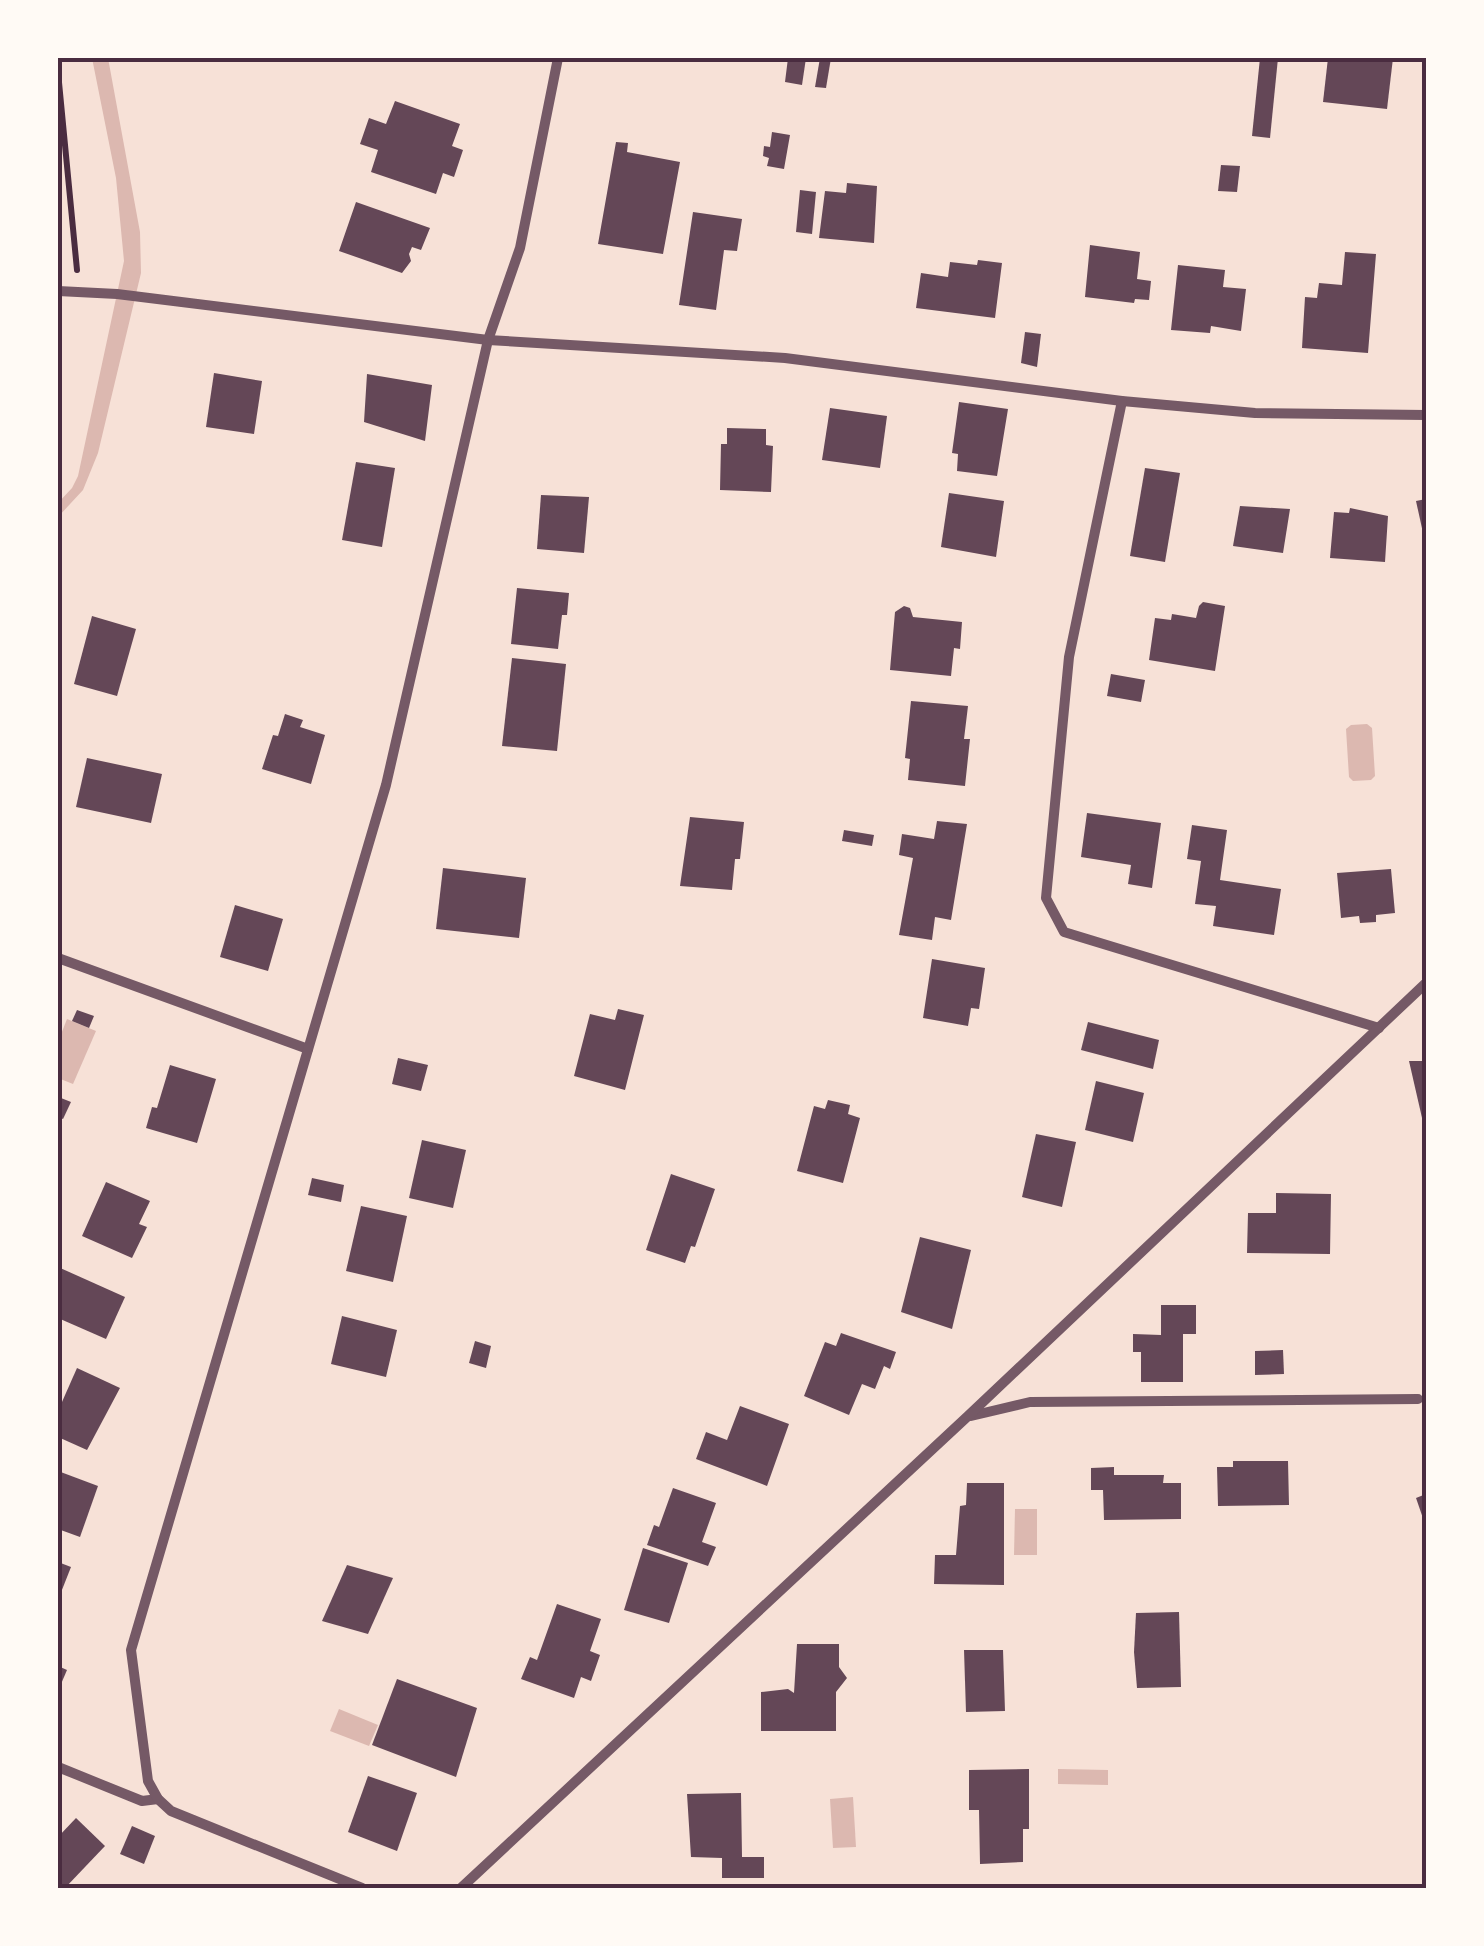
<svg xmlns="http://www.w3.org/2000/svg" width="1484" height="1946" font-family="'Libre Baskerville',serif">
<rect width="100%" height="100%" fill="#f7e1d7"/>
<g fill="#dcb8b0">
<path d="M 92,58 L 108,58 L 140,232 L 141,273 L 98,453 L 83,490 L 58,517 L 58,503 L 72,488 L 78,476 L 124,261 L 116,178 Z"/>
<path d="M 1367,724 L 1372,728 L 1375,776 L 1371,780 L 1353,781 L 1349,777 L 1346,729 L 1351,725 Z"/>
<path d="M 67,1019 L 96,1031 L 73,1084 L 58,1078 L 58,1042 Z"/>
<path d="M 1015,1509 L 1037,1509 L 1037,1555 L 1014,1555 Z"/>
<path d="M 339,1709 L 378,1725 L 369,1746 L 330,1731 Z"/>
<path d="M 1058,1769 L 1108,1770 L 1108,1785 L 1058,1784 Z"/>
<path d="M 853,1797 L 856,1847 L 833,1848 L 830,1799 Z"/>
</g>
<g fill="#644757">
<path d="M 788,58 L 806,58 L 802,85 L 785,82 Z"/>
<path d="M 820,58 L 831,58 L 826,88 L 815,87 Z"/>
<path d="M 1260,58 L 1278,58 L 1270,138 L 1252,136 Z"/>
<path d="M 1328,58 L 1393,58 L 1387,109 L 1323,102 Z"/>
<path d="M 395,101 L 460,124 L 452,146 L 463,150 L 454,177 L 443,173 L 436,194 L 371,172 L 378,150 L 360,144 L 369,118 L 386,124 Z"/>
<path d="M 772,132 L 790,135 L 784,169 L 767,166 L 769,158 L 763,156 L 764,146 L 770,147 Z"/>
<path d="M 616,142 L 628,143 L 627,152 L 680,162 L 663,254 L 598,244 Z"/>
<path d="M 1221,165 L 1240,166 L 1237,192 L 1218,191 Z"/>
<path d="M 847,183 L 877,186 L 874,243 L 819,238 L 825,191 L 846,193 Z"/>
<path d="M 800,190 L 816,192 L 812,234 L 796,232 Z"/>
<path d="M 356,202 L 430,228 L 421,250 L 412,247 L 409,254 L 411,261 L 402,273 L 339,251 Z"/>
<path d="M 693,212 L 742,219 L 737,251 L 724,250 L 716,310 L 679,305 Z"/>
<path d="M 1090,245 L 1140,252 L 1137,279 L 1151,281 L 1149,300 L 1135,299 L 1134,303 L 1085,297 Z"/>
<path d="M 1345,252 L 1376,254 L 1368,353 L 1302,348 L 1305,297 L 1317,298 L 1319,283 L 1342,285 Z"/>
<path d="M 978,260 L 1002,263 L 995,318 L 916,308 L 921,273 L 948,277 L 950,262 L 977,265 Z"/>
<path d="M 1178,265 L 1225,270 L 1223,287 L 1246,289 L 1241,331 L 1211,326 L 1210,333 L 1171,330 Z"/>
<path d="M 1025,332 L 1041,334 L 1037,367 L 1021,363 Z"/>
<path d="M 214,373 L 262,381 L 254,434 L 206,427 Z"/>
<path d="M 367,374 L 432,385 L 425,441 L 364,422 Z"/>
<path d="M 959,402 L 1008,409 L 997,476 L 957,471 L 958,454 L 952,453 Z"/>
<path d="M 830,408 L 887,416 L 880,468 L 822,460 Z"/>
<path d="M 727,428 L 766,429 L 766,445 L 773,446 L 771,492 L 720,490 L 721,444 L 727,444 Z"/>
<path d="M 356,462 L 395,468 L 382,547 L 342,540 Z"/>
<path d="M 1145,468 L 1180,473 L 1165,562 L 1130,556 Z"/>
<path d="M 949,493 L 1004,501 L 996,557 L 941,547 Z"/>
<path d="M 541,495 L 589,497 L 584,553 L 537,549 Z"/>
<path d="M 1426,499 L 1426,542 L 1425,542 L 1416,501 Z"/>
<path d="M 1240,506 L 1290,509 L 1283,553 L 1233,546 Z"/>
<path d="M 1350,508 L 1388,516 L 1385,562 L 1330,558 L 1334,512 L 1349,513 Z"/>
<path d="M 517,588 L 569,593 L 567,615 L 562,615 L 558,649 L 511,644 Z"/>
<path d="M 1203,602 L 1225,606 L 1215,671 L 1149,660 L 1155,618 L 1171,620 L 1172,614 L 1196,618 L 1199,606 Z"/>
<path d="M 904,606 L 910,608 L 913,617 L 962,622 L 960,649 L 954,648 L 951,676 L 890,670 L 895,612 Z"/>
<path d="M 92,616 L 136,629 L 117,696 L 74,684 Z"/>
<path d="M 512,658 L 566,664 L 557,751 L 502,746 Z"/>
<path d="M 1111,674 L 1145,680 L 1141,702 L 1107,696 Z"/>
<path d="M 911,701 L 968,706 L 964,739 L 970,739 L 965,786 L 908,780 L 910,759 L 905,758 Z"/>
<path d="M 285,714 L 303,720 L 300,727 L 325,735 L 311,784 L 262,769 L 273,735 L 278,736 Z"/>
<path d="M 87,758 L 162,774 L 151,823 L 76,807 Z"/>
<path d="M 1087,813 L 1161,823 L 1152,888 L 1128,884 L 1131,865 L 1081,857 Z"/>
<path d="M 690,817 L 744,822 L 740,859 L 735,859 L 732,890 L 680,886 Z"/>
<path d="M 937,821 L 967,824 L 951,920 L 935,917 L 932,940 L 899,935 L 913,858 L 899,855 L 902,834 L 934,839 Z"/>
<path d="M 1192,825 L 1227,830 L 1220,880 L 1281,889 L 1274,935 L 1213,926 L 1216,906 L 1195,904 L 1201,861 L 1187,859 Z"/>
<path d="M 844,830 L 874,835 L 872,846 L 842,841 Z"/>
<path d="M 443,868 L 526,878 L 519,938 L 436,929 Z"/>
<path d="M 1391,869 L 1395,913 L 1376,915 L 1376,922 L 1360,923 L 1359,916 L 1341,918 L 1337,873 Z"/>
<path d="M 235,905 L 283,919 L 268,971 L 220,957 Z"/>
<path d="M 932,959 L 985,968 L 979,1009 L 971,1008 L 968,1026 L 923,1018 Z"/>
<path d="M 618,1009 L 644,1015 L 625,1090 L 574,1076 L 590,1014 L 615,1020 Z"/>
<path d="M 77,1010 L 94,1016 L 89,1028 L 72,1021 Z"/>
<path d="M 1088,1022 L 1159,1040 L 1153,1069 L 1081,1050 Z"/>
<path d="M 398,1058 L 428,1065 L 421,1091 L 392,1084 Z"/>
<path d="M 1409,1061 L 1426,1061 L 1426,1131 L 1425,1131 Z"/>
<path d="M 170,1065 L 216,1079 L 197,1143 L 146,1128 L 152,1107 L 157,1108 Z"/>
<path d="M 1096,1081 L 1144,1093 L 1133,1142 L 1085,1130 Z"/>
<path d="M 61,1098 L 71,1102 L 63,1119 L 58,1117 L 58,1100 Z"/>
<path d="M 828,1100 L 850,1105 L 848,1114 L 860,1118 L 843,1183 L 797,1171 L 814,1106 L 825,1109 Z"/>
<path d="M 1036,1134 L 1076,1142 L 1062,1207 L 1022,1197 Z"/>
<path d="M 422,1140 L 466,1150 L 453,1208 L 409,1198 Z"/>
<path d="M 671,1174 L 715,1189 L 695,1247 L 691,1246 L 685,1263 L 646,1250 Z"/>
<path d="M 312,1178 L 344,1185 L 341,1202 L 308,1195 Z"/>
<path d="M 106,1182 L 150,1201 L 139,1224 L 147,1227 L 132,1258 L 82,1236 Z"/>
<path d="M 1276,1193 L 1331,1194 L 1330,1254 L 1247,1253 L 1248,1213 L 1276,1213 Z"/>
<path d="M 361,1206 L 407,1216 L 393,1282 L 346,1271 Z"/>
<path d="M 920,1237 L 971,1250 L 952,1329 L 901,1312 Z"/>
<path d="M 58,1267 L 125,1297 L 106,1339 L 58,1318 Z"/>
<path d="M 1161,1305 L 1196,1305 L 1196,1334 L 1183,1334 L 1183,1382 L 1141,1382 L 1141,1352 L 1133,1352 L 1133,1334 L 1161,1335 Z"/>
<path d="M 342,1316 L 397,1330 L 386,1377 L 331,1364 Z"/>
<path d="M 841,1333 L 896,1352 L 890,1369 L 884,1366 L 875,1389 L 862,1384 L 849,1415 L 804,1396 L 825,1342 L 836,1346 Z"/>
<path d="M 475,1341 L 491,1346 L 486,1368 L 469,1363 Z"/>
<path d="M 1283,1350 L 1284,1374 L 1255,1375 L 1255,1351 Z"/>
<path d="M 77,1368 L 120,1388 L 87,1450 L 58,1437 L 58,1411 Z"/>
<path d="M 740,1406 L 789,1424 L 767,1486 L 696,1459 L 706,1432 L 727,1440 Z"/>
<path d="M 1233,1461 L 1288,1461 L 1289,1505 L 1218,1506 L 1217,1467 L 1233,1467 Z"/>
<path d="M 1114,1467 L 1114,1475 L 1164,1475 L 1163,1483 L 1181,1483 L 1181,1519 L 1104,1520 L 1103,1490 L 1091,1490 L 1091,1468 Z"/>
<path d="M 58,1471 L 98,1486 L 80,1537 L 58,1529 Z"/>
<path d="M 967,1483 L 1004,1483 L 1004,1585 L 934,1584 L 935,1555 L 956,1555 L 960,1506 L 966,1505 Z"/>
<path d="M 673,1488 L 716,1503 L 702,1542 L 716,1547 L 708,1566 L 647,1545 L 654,1525 L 659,1527 Z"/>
<path d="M 1426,1494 L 1426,1527 L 1416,1498 Z"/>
<path d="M 643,1548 L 688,1563 L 669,1623 L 624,1610 Z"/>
<path d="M 58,1562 L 71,1567 L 58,1600 Z"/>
<path d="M 347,1565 L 393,1578 L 368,1634 L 322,1621 Z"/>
<path d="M 557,1604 L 601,1619 L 590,1651 L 600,1655 L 591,1681 L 581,1677 L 574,1698 L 521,1679 L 530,1657 L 537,1660 Z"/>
<path d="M 1179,1612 L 1181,1687 L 1137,1688 L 1134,1652 L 1136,1613 Z"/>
<path d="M 797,1644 L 839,1644 L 839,1667 L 847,1678 L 836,1692 L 836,1731 L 761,1731 L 761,1692 L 788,1689 L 794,1693 Z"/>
<path d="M 964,1650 L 1003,1650 L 1005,1711 L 966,1712 Z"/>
<path d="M 58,1666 L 67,1670 L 58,1691 Z"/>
<path d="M 397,1679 L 477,1708 L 456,1777 L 372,1745 Z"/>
<path d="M 1029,1769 L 1029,1829 L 1023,1829 L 1023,1862 L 980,1864 L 979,1810 L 969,1810 L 969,1770 Z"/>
<path d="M 368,1776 L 417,1793 L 397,1851 L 348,1832 Z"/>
<path d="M 741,1793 L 742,1857 L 764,1857 L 764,1878 L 722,1878 L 722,1858 L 691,1857 L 687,1794 Z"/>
<path d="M 76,1818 L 105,1846 L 65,1888 L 58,1888 L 58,1837 Z"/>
<path d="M 132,1826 L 155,1836 L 144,1864 L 120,1854 Z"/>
</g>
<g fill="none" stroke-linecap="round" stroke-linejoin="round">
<path stroke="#4a2c40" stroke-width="6" d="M 58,72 L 77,270"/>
<g stroke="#755966" stroke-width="10">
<path d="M 58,291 L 117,294 L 488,340 L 785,358 L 1122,401 L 1255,413 L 1426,415"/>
<path d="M 1122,401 L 1069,657 L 1046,898 L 1064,932 L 1379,1028"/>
<path d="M 58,958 L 308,1049"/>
<path d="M 971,1416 L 1030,1402 L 1418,1399"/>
<path d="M 58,1767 L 142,1801 L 158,1799"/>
<path d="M 362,1888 L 171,1811 L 158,1799 L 148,1781 L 131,1650 L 386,785 L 488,340 L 520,248 L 558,58"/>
<path d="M 461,1888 L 968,1416 L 1426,983"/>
</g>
</g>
<rect width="1484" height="1946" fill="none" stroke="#fffaf5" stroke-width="120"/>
<rect x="60" y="60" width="1364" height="1826" fill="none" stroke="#4a2c40" stroke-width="4"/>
</svg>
